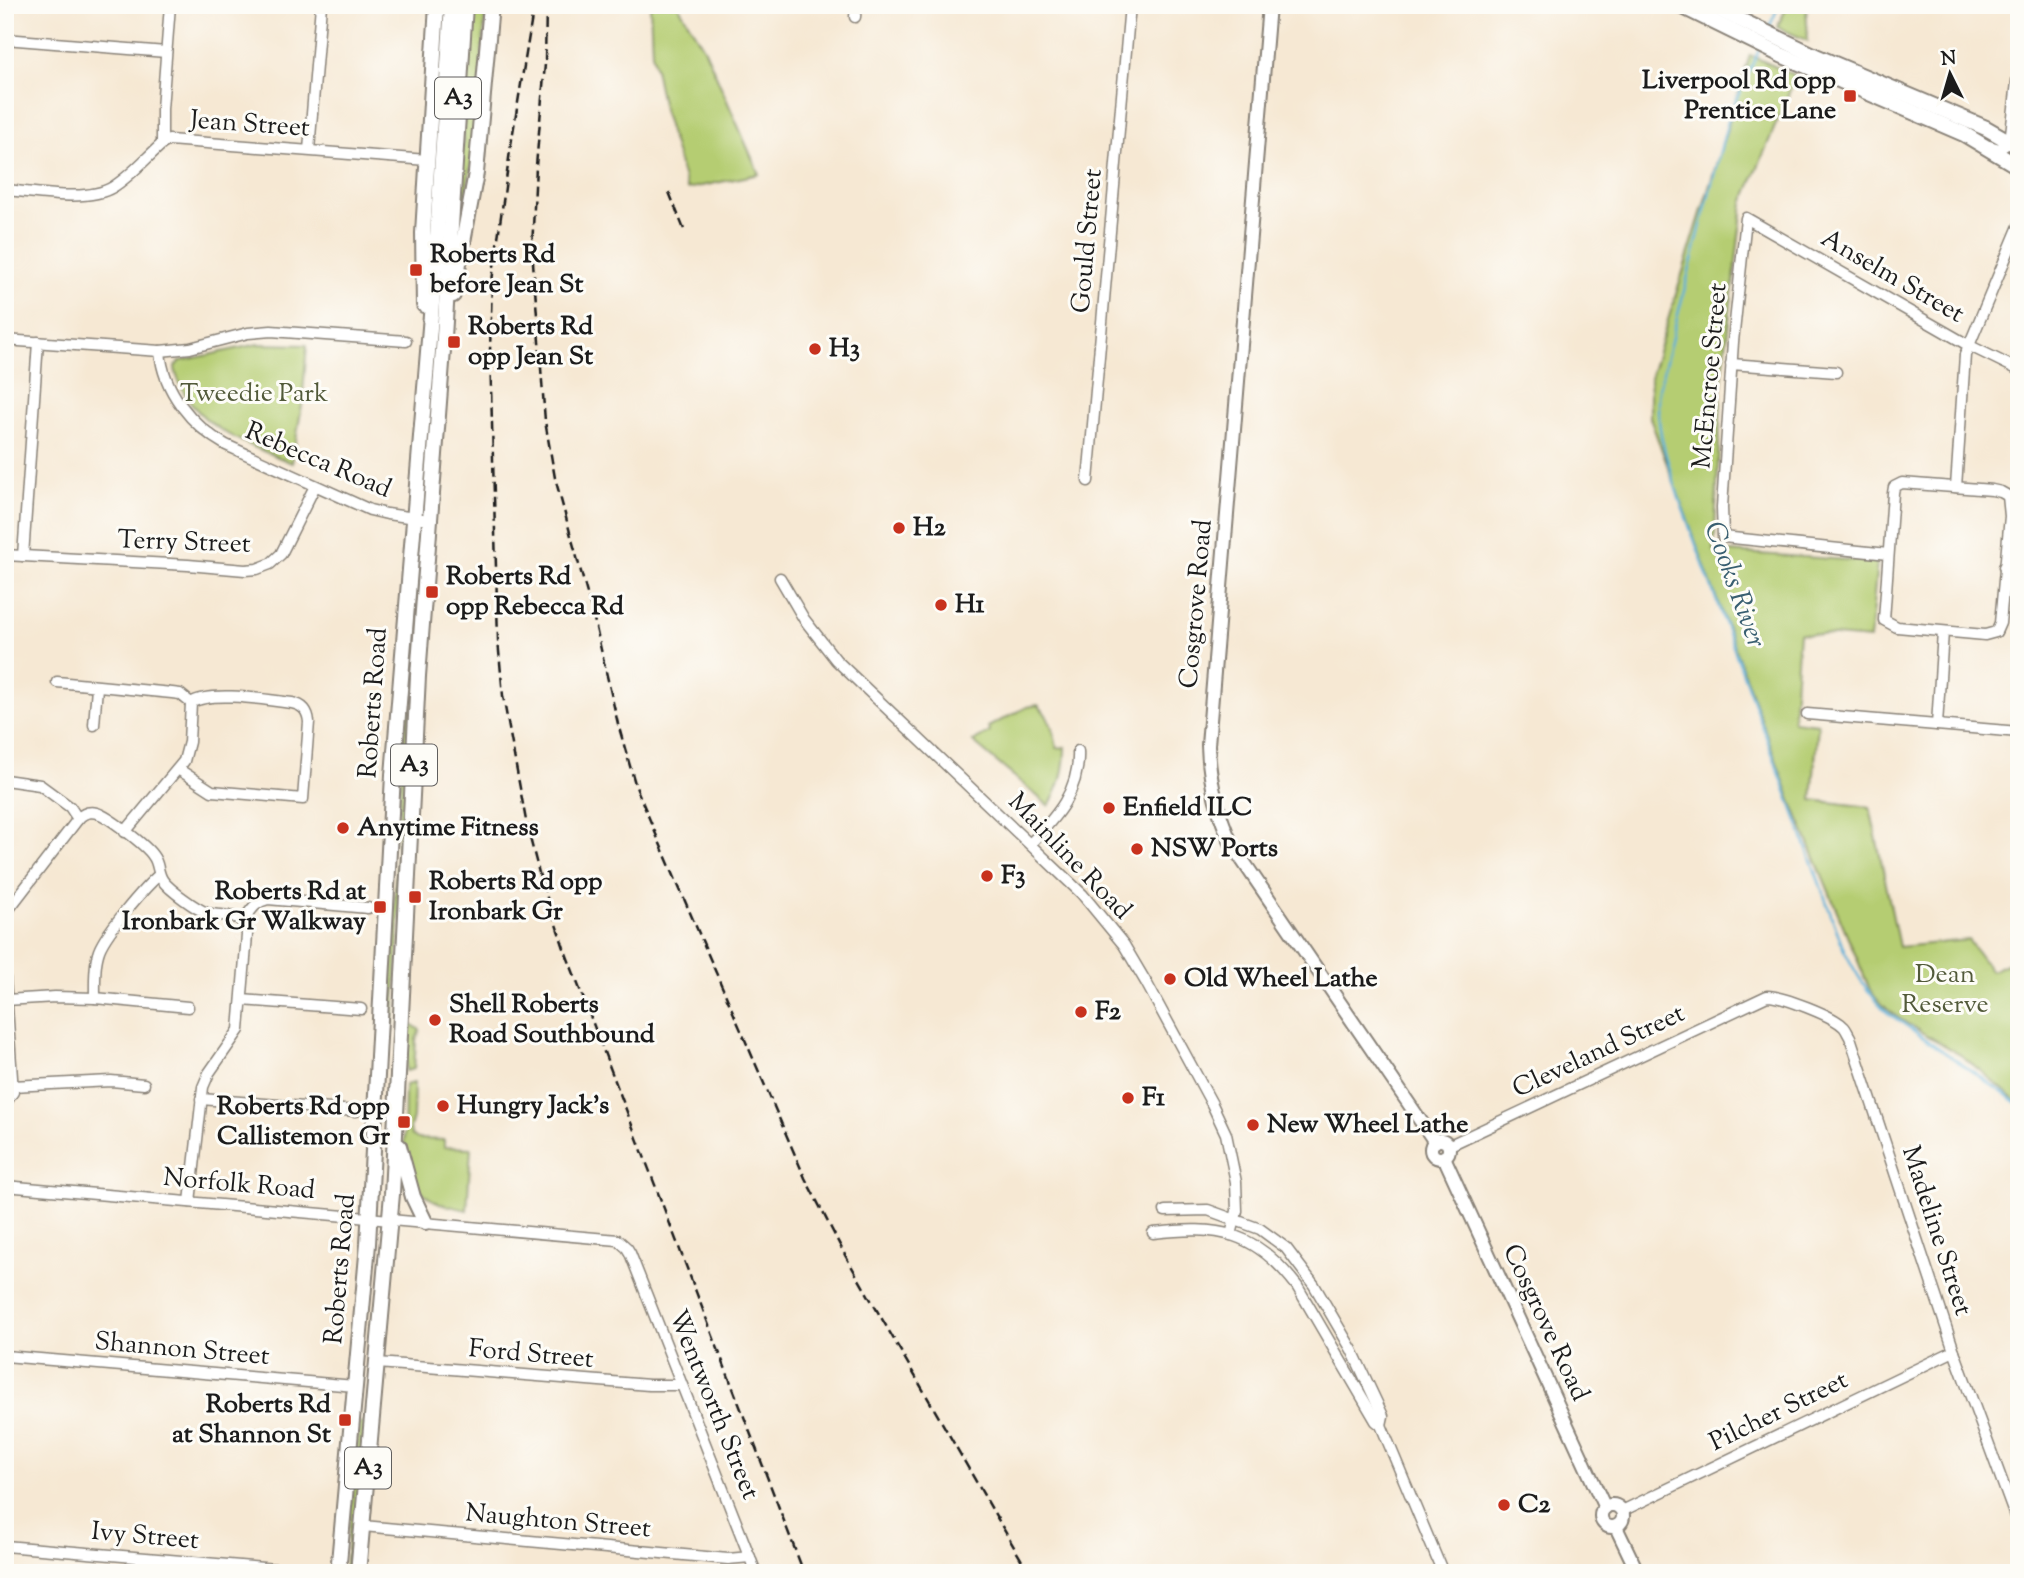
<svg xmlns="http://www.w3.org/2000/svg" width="2024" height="1578" font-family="'Sorts Mill Goudy',serif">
<rect width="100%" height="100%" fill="#fdfcf7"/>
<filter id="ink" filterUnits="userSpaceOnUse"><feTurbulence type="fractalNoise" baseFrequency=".0143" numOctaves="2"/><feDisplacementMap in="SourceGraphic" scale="14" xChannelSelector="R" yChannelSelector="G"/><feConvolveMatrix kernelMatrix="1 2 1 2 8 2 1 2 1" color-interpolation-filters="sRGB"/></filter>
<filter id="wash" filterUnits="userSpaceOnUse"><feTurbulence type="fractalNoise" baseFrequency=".00686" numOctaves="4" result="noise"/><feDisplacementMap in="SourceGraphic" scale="28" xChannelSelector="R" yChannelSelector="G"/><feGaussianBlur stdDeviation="1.57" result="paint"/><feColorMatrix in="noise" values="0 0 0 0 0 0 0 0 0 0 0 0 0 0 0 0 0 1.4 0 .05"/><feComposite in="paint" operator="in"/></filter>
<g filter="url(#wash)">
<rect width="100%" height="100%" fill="#f6e8d3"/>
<g fill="#b5cd72" stroke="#687447" stroke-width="2">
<path d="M 472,5 L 486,5 L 475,145 L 456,246 Z"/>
<path d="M 650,5 L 678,5 L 705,50 L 759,174 L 687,189 L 663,109 L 652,53 Z"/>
<path d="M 1788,5 L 1806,5 L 1808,41 L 1777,27 Z"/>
<path d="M 1750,55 L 1796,76 L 1743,203 L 1722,380 L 1714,551 L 1877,562 L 1870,639 L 1799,633 L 1793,721 L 1818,724 L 1812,800 L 1870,807 L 1899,947 L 1968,940 L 1991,971 L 2019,958 L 2019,1103 C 1999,1087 1980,1069 1959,1054 C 1930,1035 1890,1020 1870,990 L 1792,803 L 1650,418 L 1650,378 Z"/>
<path d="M 258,344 L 307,345 L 302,405 L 292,463 C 252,446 206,432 184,392 C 180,383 175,376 175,366 L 181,361 Z"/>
<path d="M 411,630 L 414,630 L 394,1019 L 392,1032 L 388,1032 L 403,732 Z"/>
<path d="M 1038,705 C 1050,717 1054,731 1057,748 L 1065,747 C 1065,770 1060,787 1049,806 L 973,742 L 990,732 L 988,727 L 1027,707 Z"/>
<path d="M 408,1022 L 420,1030 L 416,1040 L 414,1069 L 406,1071 Z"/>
<path d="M 414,1083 L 413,1118 L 410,1127 L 411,1135 L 418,1139 L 444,1140 L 444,1147 L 471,1148 L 467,1210 C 450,1206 431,1204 420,1189 L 415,1192 L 404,1144 L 405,1085 Z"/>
<path d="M 359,1423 L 365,1423 L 351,1573 L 345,1573 Z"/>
</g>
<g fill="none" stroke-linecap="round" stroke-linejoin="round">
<g stroke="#5db0d9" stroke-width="2.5">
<path d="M 1769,28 L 1779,5"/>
<path d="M 1759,50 L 1730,113 L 1659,388 C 1654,426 1668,462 1679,498 L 1844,950 C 1857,975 1867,993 1888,1013 L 2019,1104"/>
</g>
</g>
</g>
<g filter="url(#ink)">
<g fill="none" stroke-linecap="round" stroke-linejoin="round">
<defs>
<g id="minor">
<path d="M 855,17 L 856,5"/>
<path d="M 5,39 L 166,52"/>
<path d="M 162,144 L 162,109 L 170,5"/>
<path d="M 1989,146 L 1999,149 L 2010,142 L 2019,65"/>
<path d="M 309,150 L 321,5"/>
<path d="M 5,190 C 35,192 87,203 113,187 C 131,176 146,158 162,144 L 169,140 L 427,160"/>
<path d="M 5,340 L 160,351 L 190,348 L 248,333 L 271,331 L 406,341"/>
<path d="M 160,351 C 163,391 192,426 226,445 L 370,510 L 387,514 L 429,520"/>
<path d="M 1731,364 L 1836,372"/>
<path d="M 1088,481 L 1130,5"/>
<path d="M 1902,483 L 1992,490 L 2001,492 L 2008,496 L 2010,516 L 2000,623 L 1996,632 L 1985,635 L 1897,627 L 1884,620 L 1893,493 L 1894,487 Z"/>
<path d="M 1956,487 L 1965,355 L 2019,226"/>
<path d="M 1888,554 L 1723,537 L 1722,507 L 1733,342 L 1746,218 L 1968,345 L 2019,370"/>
<path d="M 5,555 L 188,565 L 245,570 L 257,569 L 270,564 L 281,554 L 315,486"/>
<path d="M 23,556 L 38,342"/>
<path d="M 2004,567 L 2019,569"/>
<path d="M 780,578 L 804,619 L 836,660 L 1082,894 L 1124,945 L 1147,984 L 1212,1104 L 1226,1134 L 1236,1182 L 1237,1211 L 1231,1235"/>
<path d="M 57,682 L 172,693 L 180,694 L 191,703"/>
<path d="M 1807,714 L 2019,732"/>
<path d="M 94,725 L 97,687"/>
<path d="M 1937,725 L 1943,632"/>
<path d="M 5,780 L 40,785 L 70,807 L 78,819"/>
<path d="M 125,832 L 184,761 L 189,742 L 191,703 C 211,690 267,700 292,703 C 303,705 308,711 309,722 L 303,799 L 212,791 L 178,769"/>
<path d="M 1030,844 C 1056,817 1080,791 1078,751"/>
<path d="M 5,914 L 78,819 C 83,813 89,811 97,813 C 108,816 147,846 153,856 C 159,863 157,873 163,881 C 170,890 196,909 207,913 C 222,917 236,912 246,926 L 247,935 L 239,1030 L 209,1073 L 203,1087 L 190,1202"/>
<path d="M 243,921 C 250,912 255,901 268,899 L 368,908"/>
<path d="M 5,978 L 13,1092 L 5,1104"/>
<path d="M 95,998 C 95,984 94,967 98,954 C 102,936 145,887 159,875"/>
<path d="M 6,1000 L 55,997 L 95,998 L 188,1007"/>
<path d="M 242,1000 L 361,1009"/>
<path d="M 12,1086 L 111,1081 L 144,1084"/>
<path d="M 201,1099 L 356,1111"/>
<path d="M 1448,1146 L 1767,996 C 1782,996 1834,1016 1844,1027 C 1846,1029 1848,1034 1850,1037 L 1954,1351 L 2019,1527"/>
<path d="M 5,1186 L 618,1240 L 627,1248 L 630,1253 L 756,1573"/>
<path d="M 1165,1211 L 1208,1210 L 1260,1229 L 1286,1248 L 1314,1285 L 1352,1350 L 1383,1416 L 1381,1425"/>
<path d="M 1153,1233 C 1219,1225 1255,1231 1297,1286 L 1376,1421 L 1381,1425 L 1443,1573"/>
<path d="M 5,1356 L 355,1386"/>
<path d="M 378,1363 L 649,1385 L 681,1385"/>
<path d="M 1622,1511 L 1954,1351"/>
<path d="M 363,1526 L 728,1559 L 750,1557"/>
<path d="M 5,1546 L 323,1573"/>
</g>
<g id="major">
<path d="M 1269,5 L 1208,745 C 1209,781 1217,812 1232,845 L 1435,1142"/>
<circle cx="1440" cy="1149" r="9"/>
<path d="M 1444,1157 L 1605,1508"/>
<circle cx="1612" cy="1516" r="11"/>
<path d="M 1616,1527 L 1638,1573"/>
</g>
<g id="highway">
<path d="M 1679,5 L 1781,55 L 1964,134 L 2019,167"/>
<path d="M 1709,5 L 1818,57 L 1986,128 L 2019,147"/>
<path d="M 453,295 L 476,173 L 491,5"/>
<path d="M 424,305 L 423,233 L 437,5"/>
<path d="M 399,1146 L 413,1197 L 425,1222"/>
<path d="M 338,1573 L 368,1244 L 393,775 L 435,267 L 452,5"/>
<path d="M 358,1573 L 392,1194 L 418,676 L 444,337 L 465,5"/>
</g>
</defs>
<use href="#minor" stroke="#898278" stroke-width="13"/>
<use href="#major" stroke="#898278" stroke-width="16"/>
<use href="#highway" stroke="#898278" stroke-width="18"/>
<use href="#minor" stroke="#fff" stroke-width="10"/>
<use href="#major" stroke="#fff" stroke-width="12"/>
<use href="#highway" stroke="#fff" stroke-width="14"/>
<g stroke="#1c1c1c" stroke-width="2.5" stroke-dasharray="10 5" stroke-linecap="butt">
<path d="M 534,5 L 510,151 L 492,281 L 490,351 L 498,640 L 503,696 L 527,826 L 540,877 L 564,948 L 804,1573"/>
<path d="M 546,5 L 545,64 L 536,166 L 532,249 L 545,421 L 555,478 L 594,619 L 618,724 L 636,787 L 652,825 L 805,1178 L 845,1255 L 1029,1573"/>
<path d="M 669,192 L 685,232"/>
</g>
</g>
</g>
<g fill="#c8321e" stroke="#fdfcf7" stroke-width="2.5">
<rect x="1843" y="89" width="14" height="14" rx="3.5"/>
<rect x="409" y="263" width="14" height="14" rx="3.5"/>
<rect x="447" y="335" width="14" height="14" rx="3.5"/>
<circle cx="815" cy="349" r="7"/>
<circle cx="899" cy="528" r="7"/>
<rect x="425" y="585" width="14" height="14" rx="3.5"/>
<circle cx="941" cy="605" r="7"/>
<circle cx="1109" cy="808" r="7"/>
<circle cx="343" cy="828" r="7"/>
<circle cx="1137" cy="849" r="7"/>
<circle cx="987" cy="876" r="7"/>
<rect x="408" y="890" width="14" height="14" rx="3.5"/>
<rect x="373" y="900" width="14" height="14" rx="3.5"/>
<circle cx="1170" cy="979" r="7"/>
<circle cx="1081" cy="1012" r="7"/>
<circle cx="435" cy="1020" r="7"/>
<circle cx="1128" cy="1098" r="7"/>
<circle cx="443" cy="1106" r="7"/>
<rect x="397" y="1115" width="14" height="14" rx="3.5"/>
<circle cx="1253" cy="1125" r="7"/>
<rect x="338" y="1413" width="14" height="14" rx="3.5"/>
<circle cx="1504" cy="1505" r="7"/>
</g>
<g text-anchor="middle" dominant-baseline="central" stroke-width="6" stroke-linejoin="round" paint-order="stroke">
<g fill="#fdfcf7" stroke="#605f5e" stroke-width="2">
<rect x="435" y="77.5" width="46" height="41" rx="5"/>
<rect x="391" y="744.5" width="46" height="41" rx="5"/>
<rect x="345" y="1447.5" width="46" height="41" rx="5"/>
</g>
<g font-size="24" font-weight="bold" fill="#1c1c1c">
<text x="458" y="98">A3</text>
<text x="414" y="765">A3</text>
<text x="368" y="1468">A3</text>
</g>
<g font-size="26" font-weight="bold" fill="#1c1c1c" stroke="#fdfcf7" text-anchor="start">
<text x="1836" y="81" text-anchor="end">Liverpool Rd opp<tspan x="1836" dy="30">Prentice Lane</tspan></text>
<text x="430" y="255">Roberts Rd<tspan x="430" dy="30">before Jean St</tspan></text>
<text x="468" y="327">Roberts Rd<tspan x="468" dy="30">opp Jean St</tspan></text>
<text x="829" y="349">H3</text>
<text x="913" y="528">H2</text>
<text x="446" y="577">Roberts Rd<tspan x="446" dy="30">opp Rebecca Rd</tspan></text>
<text x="955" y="605">H1</text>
<text x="1123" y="808">Enfield ILC</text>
<text x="357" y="828">Anytime Fitness</text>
<text x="1151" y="849">NSW Ports</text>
<text x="1001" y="876">F3</text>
<text x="429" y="882">Roberts Rd opp<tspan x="429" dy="30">Ironbark Gr</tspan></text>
<text x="366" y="892" text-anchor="end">Roberts Rd at<tspan x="366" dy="30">Ironbark Gr Walkway</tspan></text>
<text x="1184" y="979">Old Wheel Lathe</text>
<text x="449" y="1005">Shell Roberts<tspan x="449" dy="30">Road Southbound</tspan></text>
<text x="1095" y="1012">F2</text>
<text x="1142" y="1098">F1</text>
<text x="457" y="1106">Hungry Jack's</text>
<text x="390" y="1107" text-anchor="end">Roberts Rd opp<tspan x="390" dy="30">Callistemon Gr</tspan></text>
<text x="1267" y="1125">New Wheel Lathe</text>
<text x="331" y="1405" text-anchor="end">Roberts Rd<tspan x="331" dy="30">at Shannon St</tspan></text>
<text x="1518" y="1505">C2</text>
</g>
<g font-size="26" fill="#1c1c1c" stroke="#fdfcf7">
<text transform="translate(250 125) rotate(4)">Jean Street</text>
<text transform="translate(1088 241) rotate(-85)">Gould Street</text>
<text transform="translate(1892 277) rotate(30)">Anselm Street</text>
<text transform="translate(1711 376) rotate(-85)">McEncroe Street</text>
<text transform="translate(318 461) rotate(23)">Rebecca Road</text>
<text transform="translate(184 543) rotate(2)">Terry Street</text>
<text transform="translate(1197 604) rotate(-85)">Cosgrove Road</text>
<text transform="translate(374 703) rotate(-86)">Roberts Road</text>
<text transform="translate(1069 857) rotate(46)">Mainline Road</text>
<text transform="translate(1599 1052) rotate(-25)">Cleveland Street</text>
<text transform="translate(239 1185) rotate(5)">Norfolk Road</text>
<text transform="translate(1936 1231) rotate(72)">Madeline Street</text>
<text transform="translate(341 1269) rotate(-85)">Roberts Road</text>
<text transform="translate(1545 1323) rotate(65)">Cosgrove Road</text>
<text transform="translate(182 1350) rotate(5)">Shannon Street</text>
<text transform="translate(531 1355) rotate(5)">Ford Street</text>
<text transform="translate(713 1405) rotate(68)">Wentworth Street</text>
<text transform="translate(1779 1412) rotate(-26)">Pilcher Street</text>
<text transform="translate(558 1522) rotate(5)">Naughton Street</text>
<text transform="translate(145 1537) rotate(5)">Ivy Street</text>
</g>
<g font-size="26" fill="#525a3a" stroke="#fdfcf7">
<text x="254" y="394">Tweedie Park</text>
<text x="1945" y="975">Dean<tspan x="1945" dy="30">Reserve</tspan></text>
</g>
<g font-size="28" font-style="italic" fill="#395f71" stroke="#fdfcf7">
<text transform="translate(1734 585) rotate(70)">Cooks River</text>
</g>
</g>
<rect width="2024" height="1578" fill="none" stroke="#fdfcf7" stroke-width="28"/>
<g transform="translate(1950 74) rotate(355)" stroke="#fdfcf7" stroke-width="5" paint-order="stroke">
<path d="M0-5L12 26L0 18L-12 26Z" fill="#1c1c1c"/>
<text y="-10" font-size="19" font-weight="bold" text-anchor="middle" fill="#1c1c1c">N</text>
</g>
</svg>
